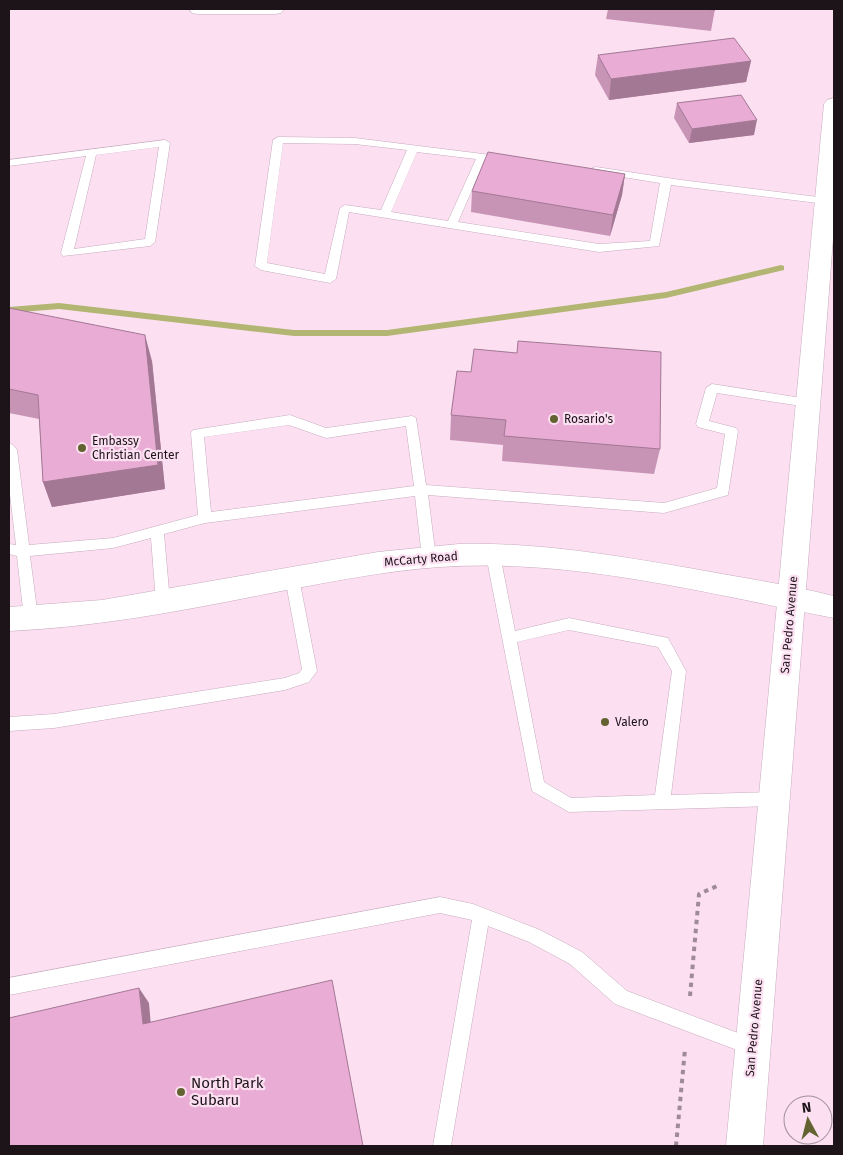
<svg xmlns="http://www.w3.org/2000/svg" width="843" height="1155" font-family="'Fira Sans',sans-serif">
<rect width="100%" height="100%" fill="#fce0f2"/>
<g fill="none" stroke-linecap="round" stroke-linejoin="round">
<path fill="#b3b572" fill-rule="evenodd" d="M 781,265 L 784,266 L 784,270 L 666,298 L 387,336 L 294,336 L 59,309 L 9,313 L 9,307 L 59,303 L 294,330 L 387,330 L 666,292 Z"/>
<defs>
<g id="service">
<path d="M 278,137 L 355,138 L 507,157 L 508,159 L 503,162 L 485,160 L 458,222 L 599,244 L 650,241 L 660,183 L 592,172 L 591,170 L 592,168 L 596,167 L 681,180 L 826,198 L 831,201 L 826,204 L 671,185 L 659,246 L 599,252 L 349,212 L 336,279 L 330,283 L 261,270 L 255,266 L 273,140 ZM 283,143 L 355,144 L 407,150 L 381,210 L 345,205 L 340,208 L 325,274 L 267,263 ZM 417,152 L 476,159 L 448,221 L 391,212 Z"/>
<path d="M 165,140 L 170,143 L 155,242 L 150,246 L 63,256 L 61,253 L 86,156 L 9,166 L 9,160 ZM 159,147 L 145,239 L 74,249 L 96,155 Z"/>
<path d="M 712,384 L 808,399 L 814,403 L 808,407 L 717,393 L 709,421 L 736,428 L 738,431 L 728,495 L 664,513 L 428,495 L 436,558 L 434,562 L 429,563 L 424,562 L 422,558 L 415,496 L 205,523 L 164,534 L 170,602 L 168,606 L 163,608 L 158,606 L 156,602 L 151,538 L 113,548 L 30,556 L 38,618 L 36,622 L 31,624 L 26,622 L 24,618 L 17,556 L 9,554 L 9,544 L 16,545 L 9,486 L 9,443 L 13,445 L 17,450 L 29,545 L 113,538 L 198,515 L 191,433 L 193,430 L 290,415 L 326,428 L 412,416 L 416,418 L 426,485 L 664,503 L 717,488 L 725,434 L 698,427 L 696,424 L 706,388 ZM 289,425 L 326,438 L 406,426 L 414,486 L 211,512 L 204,437 Z"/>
<path d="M 493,550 L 498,551 L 500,555 L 515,631 L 569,618 L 668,638 L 686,671 L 671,795 L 774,792 L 780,794 L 782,799 L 780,804 L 774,806 L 569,812 L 532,791 L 486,555 L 488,551 ZM 569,630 L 658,647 L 672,671 L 655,795 L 571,798 L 544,782 L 517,642 Z"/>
<path d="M 292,572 L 297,574 L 299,578 L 317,671 L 309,682 L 285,690 L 54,728 L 9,731 L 9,717 L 54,714 L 285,678 L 299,673 L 302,669 L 285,578 L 287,574 Z"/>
<path d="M 440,897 L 473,904 L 540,930 L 582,952 L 627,991 L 759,1041 L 762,1047 L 759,1053 L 753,1056 L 615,1004 L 570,964 L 529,942 L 488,926 L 451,1146 L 433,1146 L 472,920 L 440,913 L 9,995 L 9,978 Z"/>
</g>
<path id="minor" d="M 189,9 L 284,9 L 281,13 L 275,14 L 198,14 L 192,13 Z"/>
<path id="tertiary" d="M 459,544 C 537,542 612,555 689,568 C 737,577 786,584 834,596 L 834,618 C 705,593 573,558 440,567 C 382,571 324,583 266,594 C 181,611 96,627 9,631 L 9,607 L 102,600 L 378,552 Z"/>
<path id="primary" d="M 834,98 L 834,226 L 763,1146 L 726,1146 L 824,104 L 827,100 Z"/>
</defs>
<use href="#service" stroke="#c6acbd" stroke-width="1"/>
<use href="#minor" stroke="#c6acbd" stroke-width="1"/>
<use href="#tertiary" stroke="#c6acbd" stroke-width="1"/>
<use href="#primary" stroke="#c6acbd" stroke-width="1"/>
<g stroke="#9f8b98" stroke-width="4" stroke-dasharray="4.5 4.5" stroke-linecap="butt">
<path d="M 690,996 L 699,894 L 717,886"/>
<path d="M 676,1146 L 685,1049"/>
</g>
<use href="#service" fill="#fff" fill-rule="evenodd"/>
<use href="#minor" fill="#fff" fill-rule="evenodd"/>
<use href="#tertiary" fill="#fff" fill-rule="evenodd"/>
<use href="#primary" fill="#fff" fill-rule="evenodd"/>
</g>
<g fill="#c894b6">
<path d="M 608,9 L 715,9 L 711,31 L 606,19 Z"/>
<path d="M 598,55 L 751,61 L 746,82 L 609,100 L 595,75 Z"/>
<path d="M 677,103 L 754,135 L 689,143 L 674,118 Z"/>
<path d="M 625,174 L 622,195 L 610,236 L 471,212 L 472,191 Z"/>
<path d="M 9,308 L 152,361 L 165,489 L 52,507 L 43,482 L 39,419 L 9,413 Z"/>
<path d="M 457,371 L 660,449 L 654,474 L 502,461 L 503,445 L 450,440 L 451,415 Z"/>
</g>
<g fill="#a37894">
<path d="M 751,61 L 746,82 L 609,100 L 611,79 Z"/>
<path d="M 757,120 L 754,135 L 689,143 L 692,129 Z"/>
<path d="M 625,174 L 622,195 L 610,236 L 613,215 Z"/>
<path d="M 145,335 L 152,361 L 165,489 L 52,507 L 43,482 Z"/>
<path d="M 139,988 L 149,1003 L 152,1038 L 143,1024 Z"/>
</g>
<g fill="#e9acd4" stroke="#a37894">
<path d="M 701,9 L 715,9 L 715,10 Z"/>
<path d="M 734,38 L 751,61 L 611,79 L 598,55 Z"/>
<path d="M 741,95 L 757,120 L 692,129 L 677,103 Z"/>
<path d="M 488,152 L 625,174 L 613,215 L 472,191 Z"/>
<path d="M 9,308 L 145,335 L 158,465 L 43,482 L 38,395 L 9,389 Z"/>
<path d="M 518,341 L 661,352 L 660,449 L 504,436 L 506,420 L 451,415 L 457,371 L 471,372 L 474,349 L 517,353 Z"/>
<path d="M 332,980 L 363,1146 L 9,1146 L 9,1018 L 139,988 L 143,1024 Z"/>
</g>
<g fill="#626330" stroke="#fce0f2" stroke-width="2">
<circle cx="554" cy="419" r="5"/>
<circle cx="82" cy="448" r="5"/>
<circle cx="605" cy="722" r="5"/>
<circle cx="181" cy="1092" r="5"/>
</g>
<g text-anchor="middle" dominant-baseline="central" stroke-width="4.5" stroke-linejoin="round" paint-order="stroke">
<g font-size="12" fill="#1d141a" stroke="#fce0f2" text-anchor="start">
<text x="564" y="419">Rosario's</text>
<text x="92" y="441">Embassy<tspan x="92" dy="14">Christian Center</tspan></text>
<text x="615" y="722">Valero</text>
</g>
<g font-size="12" fill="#1d141a" stroke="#fce0f2">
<text transform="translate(421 559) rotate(-5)">McCarty Road</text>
<text transform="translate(789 625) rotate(-85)">San Pedro Avenue</text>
<text transform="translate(754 1028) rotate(-85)">San Pedro Avenue</text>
</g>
<g font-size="15" fill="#1d141a" stroke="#fce0f2" text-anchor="start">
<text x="191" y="1083">North Park<tspan x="191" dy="17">Subaru</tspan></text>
</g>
</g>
<rect width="843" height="1155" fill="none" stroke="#1d141a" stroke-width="20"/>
<g transform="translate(808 1120) rotate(353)"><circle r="24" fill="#fce0f2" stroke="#a38e9c"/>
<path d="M0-4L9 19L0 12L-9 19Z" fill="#626330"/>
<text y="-8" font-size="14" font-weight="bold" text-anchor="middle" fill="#1d141a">N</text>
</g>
</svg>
